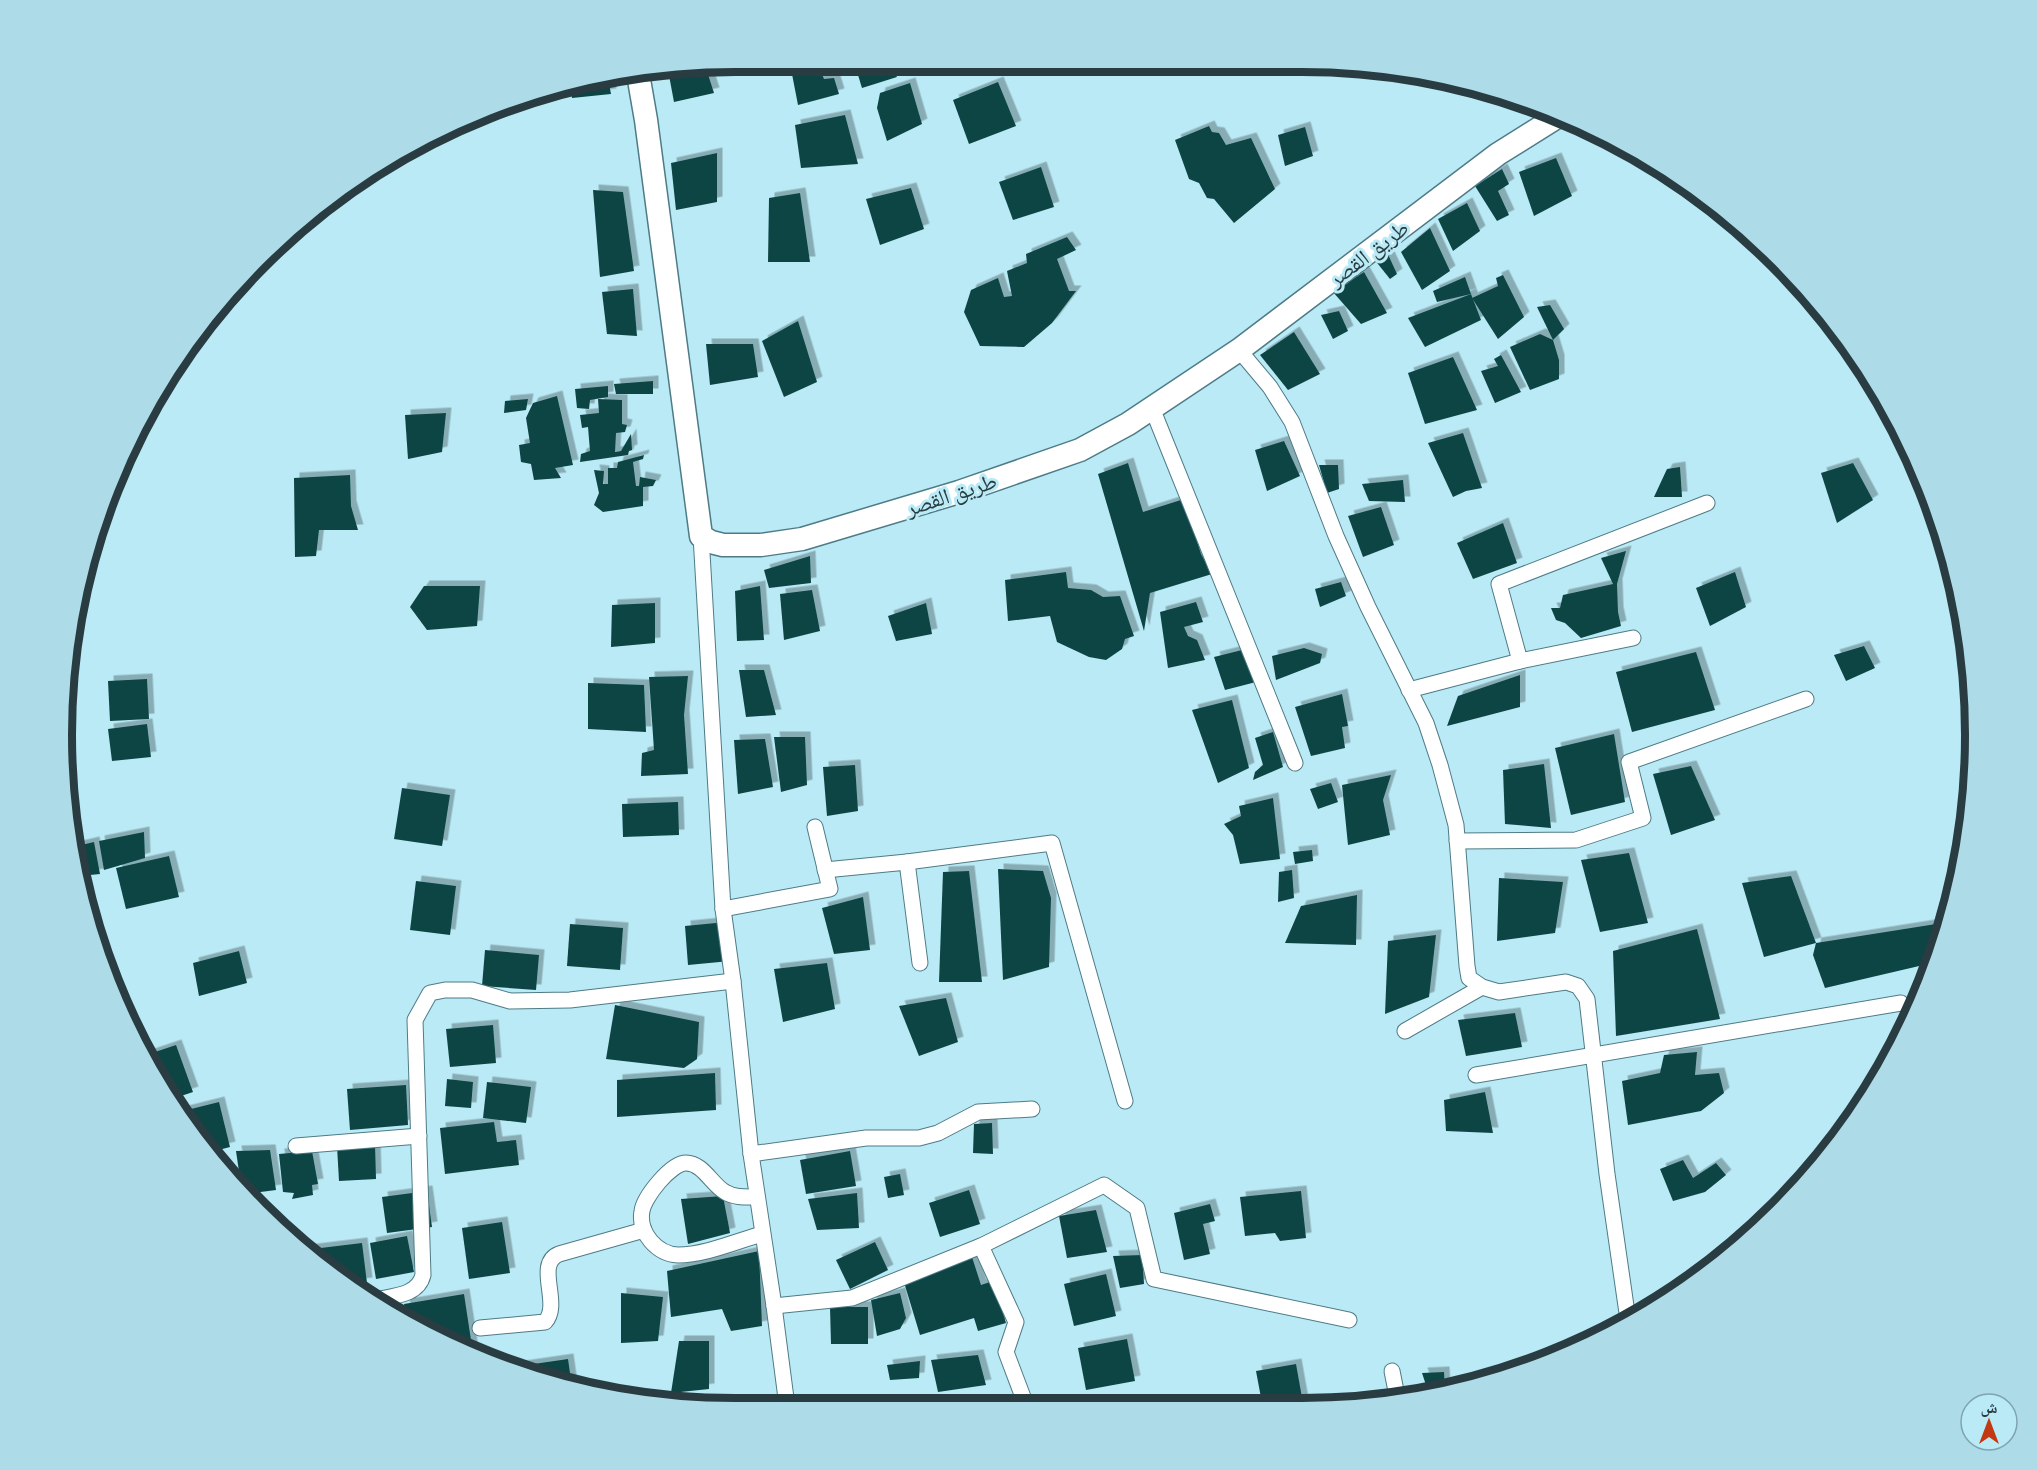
<svg xmlns="http://www.w3.org/2000/svg" width="2037" height="1470" font-family="'PT Sans Narrow','Noto Naskh Arabic',sans-serif">
<defs>
<filter id="shadow"><feDropShadow dx="5.5" dy="-5.5" stdDeviation="0" flood-color="#0004"/></filter>
</defs>
<rect width="100%" height="100%" fill="#b9eaf6"/>
<g fill="#0c4444" filter="url(#shadow)">
<path d="M 854,62 L 889,62 L 897,77 L 862,88 Z"/>
<path d="M 1215,62 L 1228,62 L 1230,65 L 1219,70 Z"/>
<path d="M 705,65 L 714,93 L 674,102 L 668,70 Z"/>
<path d="M 818,65 L 824,79 L 834,78 L 839,94 L 798,105 L 792,74 Z"/>
<path d="M 608,78 L 611,94 L 572,98 L 570,83 Z"/>
<path d="M 998,82 L 1016,126 L 969,144 L 953,100 Z"/>
<path d="M 910,83 L 922,124 L 887,141 L 877,108 L 880,93 Z"/>
<path d="M 845,115 L 858,164 L 801,168 L 795,125 Z"/>
<path d="M 1209,126 L 1212,132 L 1219,133 L 1226,145 L 1251,138 L 1275,189 L 1234,223 L 1214,199 L 1207,198 L 1199,183 L 1189,179 L 1175,140 Z"/>
<path d="M 1305,127 L 1313,156 L 1285,166 L 1278,135 Z"/>
<path d="M 717,153 L 717,202 L 676,210 L 671,163 Z"/>
<path d="M 1556,158 L 1572,196 L 1534,216 L 1519,172 Z"/>
<path d="M 1041,167 L 1054,207 L 1013,220 L 999,182 Z"/>
<path d="M 1502,169 L 1509,184 L 1498,191 L 1509,215 L 1497,221 L 1475,186 Z"/>
<path d="M 911,188 L 924,229 L 880,245 L 866,199 Z"/>
<path d="M 593,190 L 623,192 L 634,271 L 600,277 Z"/>
<path d="M 800,193 L 810,262 L 768,262 L 769,198 Z"/>
<path d="M 1467,203 L 1480,231 L 1453,251 L 1438,219 Z"/>
<path d="M 1430,228 L 1450,271 L 1422,290 L 1401,252 Z"/>
<path d="M 1067,237 L 1076,250 L 1057,259 L 1069,291 L 1076,291 L 1052,323 L 1024,347 L 980,346 L 964,312 L 971,290 L 998,278 L 1004,297 L 1012,296 L 1007,271 L 1027,263 L 1026,254 Z"/>
<path d="M 1386,250 L 1397,274 L 1390,279 L 1374,259 Z"/>
<path d="M 1364,272 L 1387,313 L 1361,324 L 1333,292 Z"/>
<path d="M 1503,275 L 1524,317 L 1498,339 L 1472,298 L 1498,286 L 1496,278 Z"/>
<path d="M 1465,277 L 1471,294 L 1437,302 L 1433,291 Z"/>
<path d="M 633,289 L 637,336 L 607,334 L 602,292 Z"/>
<path d="M 1471,294 L 1481,320 L 1425,347 L 1408,318 Z"/>
<path d="M 1550,305 L 1564,329 L 1553,340 L 1537,307 Z"/>
<path d="M 1339,311 L 1348,331 L 1333,339 L 1321,315 Z"/>
<path d="M 798,321 L 817,382 L 784,397 L 762,341 Z"/>
<path d="M 1294,332 L 1320,374 L 1288,390 L 1260,355 Z"/>
<path d="M 1540,334 L 1553,340 L 1559,360 L 1559,379 L 1530,390 L 1510,347 Z"/>
<path d="M 706,344 L 753,344 L 758,377 L 710,385 Z"/>
<path d="M 1501,355 L 1521,392 L 1495,403 L 1481,371 L 1498,366 L 1494,359 Z"/>
<path d="M 1453,357 L 1477,410 L 1425,424 L 1408,373 Z"/>
<path d="M 653,381 L 653,394 L 616,394 L 614,384 Z"/>
<path d="M 608,386 L 608,397 L 590,400 L 589,409 L 577,408 L 575,389 Z"/>
<path d="M 557,396 L 573,465 L 555,468 L 561,478 L 534,480 L 531,464 L 521,462 L 519,445 L 530,443 L 526,418 L 533,403 Z"/>
<path d="M 528,399 L 526,410 L 504,413 L 505,401 Z"/>
<path d="M 598,399 L 622,400 L 622,424 L 627,425 L 625,432 L 616,433 L 615,452 L 621,451 L 631,434 L 632,450 L 629,451 L 628,455 L 580,462 L 581,454 L 590,451 L 588,427 L 582,428 L 580,415 L 599,413 Z"/>
<path d="M 446,413 L 442,452 L 408,459 L 405,415 Z"/>
<path d="M 1463,433 L 1482,488 L 1466,491 L 1453,497 L 1428,443 Z"/>
<path d="M 1284,441 L 1300,476 L 1267,491 L 1255,450 Z"/>
<path d="M 644,455 L 643,459 L 633,462 L 636,486 L 639,486 L 640,477 L 656,480 L 653,486 L 643,487 L 643,506 L 603,512 L 594,505 L 599,493 L 594,470 L 604,471 L 603,484 L 608,484 L 608,468 L 617,468 L 618,462 Z"/>
<path d="M 1128,463 L 1143,512 L 1184,499 L 1201,554 L 1212,574 L 1150,593 L 1144,631 L 1098,474 Z"/>
<path d="M 1853,463 L 1873,500 L 1837,523 L 1821,473 Z"/>
<path d="M 1319,465 L 1338,465 L 1339,489 L 1327,493 Z"/>
<path d="M 1680,467 L 1682,497 L 1654,497 L 1667,469 Z"/>
<path d="M 350,475 L 351,506 L 358,530 L 319,530 L 316,556 L 295,557 L 294,478 Z"/>
<path d="M 1403,480 L 1405,502 L 1369,501 L 1362,484 Z"/>
<path d="M 1381,507 L 1394,545 L 1363,557 L 1348,516 Z"/>
<path d="M 1503,523 L 1517,563 L 1473,579 L 1457,543 Z"/>
<path d="M 1626,551 L 1617,584 L 1618,612 L 1621,626 L 1581,638 L 1565,623 L 1556,620 L 1551,608 L 1560,608 L 1563,595 L 1613,584 L 1601,558 Z"/>
<path d="M 810,556 L 811,583 L 769,588 L 764,570 Z"/>
<path d="M 1066,572 L 1068,588 L 1091,590 L 1103,597 L 1120,596 L 1134,636 L 1125,639 L 1122,649 L 1106,660 L 1089,657 L 1057,642 L 1050,616 L 1008,621 L 1005,580 Z"/>
<path d="M 1735,572 L 1746,607 L 1710,626 L 1696,588 Z"/>
<path d="M 1341,582 L 1346,596 L 1320,607 L 1315,589 Z"/>
<path d="M 424,586 L 480,586 L 477,626 L 427,630 L 410,607 Z"/>
<path d="M 760,586 L 764,640 L 737,641 L 735,591 Z"/>
<path d="M 812,590 L 820,631 L 784,640 L 780,594 Z"/>
<path d="M 1196,602 L 1203,622 L 1184,627 L 1188,636 L 1197,640 L 1205,660 L 1168,668 L 1160,612 Z"/>
<path d="M 655,603 L 655,643 L 611,647 L 612,605 Z"/>
<path d="M 926,603 L 932,634 L 896,641 L 888,616 Z"/>
<path d="M 1864,646 L 1875,668 L 1846,681 L 1834,655 Z"/>
<path d="M 1304,648 L 1322,654 L 1320,663 L 1276,680 L 1272,656 Z"/>
<path d="M 1246,649 L 1256,682 L 1225,690 L 1214,657 Z"/>
<path d="M 1696,652 L 1715,710 L 1632,732 L 1616,672 Z"/>
<path d="M 739,670 L 764,670 L 776,715 L 746,717 Z"/>
<path d="M 1520,675 L 1520,707 L 1447,726 L 1458,696 Z"/>
<path d="M 688,676 L 684,715 L 688,774 L 641,776 L 642,753 L 654,750 L 649,677 Z"/>
<path d="M 147,679 L 149,719 L 110,721 L 108,681 Z"/>
<path d="M 588,683 L 644,685 L 646,732 L 588,729 Z"/>
<path d="M 1342,694 L 1348,726 L 1342,727 L 1345,748 L 1311,756 L 1295,707 Z"/>
<path d="M 1232,700 L 1249,768 L 1218,783 L 1192,710 Z"/>
<path d="M 147,724 L 151,757 L 112,761 L 108,729 Z"/>
<path d="M 1273,732 L 1283,767 L 1253,780 L 1255,772 L 1263,765 L 1255,738 Z"/>
<path d="M 1614,734 L 1625,802 L 1571,815 L 1555,748 Z"/>
<path d="M 774,737 L 805,737 L 807,785 L 781,792 Z"/>
<path d="M 765,739 L 773,787 L 738,794 L 734,740 Z"/>
<path d="M 1544,764 L 1551,828 L 1505,824 L 1503,770 Z"/>
<path d="M 855,765 L 858,811 L 827,816 L 823,767 Z"/>
<path d="M 1691,766 L 1715,820 L 1671,835 L 1653,774 Z"/>
<path d="M 1391,775 L 1383,800 L 1390,835 L 1348,845 L 1342,785 Z"/>
<path d="M 1331,783 L 1338,802 L 1318,809 L 1310,789 Z"/>
<path d="M 402,788 L 450,795 L 442,846 L 394,839 Z"/>
<path d="M 1273,798 L 1280,859 L 1240,864 L 1233,835 L 1224,824 L 1241,816 L 1239,806 Z"/>
<path d="M 678,802 L 679,835 L 623,837 L 622,804 Z"/>
<path d="M 144,832 L 145,858 L 104,870 L 99,841 Z"/>
<path d="M 94,842 L 100,874 L 80,876 L 73,847 Z"/>
<path d="M 1312,850 L 1313,861 L 1295,864 L 1293,852 Z"/>
<path d="M 1629,853 L 1648,923 L 1600,932 L 1581,860 Z"/>
<path d="M 169,856 L 179,897 L 126,909 L 116,868 Z"/>
<path d="M 998,869 L 1043,871 L 1051,898 L 1049,967 L 1003,980 Z"/>
<path d="M 1292,870 L 1294,898 L 1278,902 L 1279,872 Z"/>
<path d="M 969,871 L 982,982 L 939,982 L 943,872 Z"/>
<path d="M 1791,876 L 1816,943 L 1764,957 L 1742,883 Z"/>
<path d="M 1499,878 L 1563,882 L 1555,933 L 1497,941 Z"/>
<path d="M 416,881 L 456,886 L 450,935 L 410,930 Z"/>
<path d="M 1357,895 L 1356,945 L 1285,943 L 1301,906 Z"/>
<path d="M 863,897 L 870,950 L 834,954 L 822,908 Z"/>
<path d="M 726,922 L 730,961 L 688,965 L 685,926 Z"/>
<path d="M 570,924 L 623,928 L 620,970 L 567,966 Z"/>
<path d="M 1936,924 L 1940,944 L 1932,963 L 1825,988 L 1813,955 L 1816,943 Z"/>
<path d="M 1697,929 L 1720,1019 L 1616,1036 L 1613,951 Z"/>
<path d="M 1436,935 L 1429,997 L 1385,1014 L 1388,941 Z"/>
<path d="M 485,950 L 539,955 L 536,990 L 482,986 Z"/>
<path d="M 239,951 L 247,983 L 199,996 L 193,963 Z"/>
<path d="M 827,963 L 835,1009 L 783,1022 L 774,969 Z"/>
<path d="M 946,998 L 958,1042 L 919,1056 L 899,1006 Z"/>
<path d="M 615,1005 L 699,1022 L 697,1059 L 684,1068 L 606,1059 Z"/>
<path d="M 1515,1013 L 1522,1047 L 1466,1056 L 1458,1020 Z"/>
<path d="M 493,1025 L 496,1063 L 450,1067 L 446,1029 Z"/>
<path d="M 176,1045 L 193,1092 L 175,1098 L 146,1055 Z"/>
<path d="M 1697,1052 L 1695,1075 L 1719,1073 L 1724,1093 L 1701,1111 L 1628,1125 L 1622,1081 L 1660,1073 L 1664,1055 Z"/>
<path d="M 715,1073 L 716,1110 L 617,1117 L 617,1080 Z"/>
<path d="M 447,1079 L 473,1082 L 471,1108 L 445,1106 Z"/>
<path d="M 487,1082 L 531,1087 L 526,1123 L 483,1118 Z"/>
<path d="M 406,1085 L 408,1125 L 350,1130 L 347,1089 Z"/>
<path d="M 1485,1092 L 1493,1133 L 1446,1131 L 1444,1100 Z"/>
<path d="M 219,1102 L 230,1147 L 211,1152 L 183,1111 Z"/>
<path d="M 494,1122 L 497,1142 L 516,1140 L 519,1165 L 445,1174 L 440,1128 Z"/>
<path d="M 992,1123 L 993,1154 L 973,1153 L 974,1124 Z"/>
<path d="M 375,1144 L 376,1179 L 339,1181 L 337,1146 Z"/>
<path d="M 270,1150 L 276,1190 L 244,1194 L 242,1192 L 236,1151 Z"/>
<path d="M 312,1151 L 318,1184 L 312,1185 L 313,1195 L 292,1199 L 294,1193 L 283,1192 L 279,1154 Z"/>
<path d="M 850,1151 L 856,1186 L 806,1194 L 800,1160 Z"/>
<path d="M 1683,1160 L 1693,1178 L 1716,1163 L 1726,1175 L 1705,1192 L 1673,1201 L 1660,1169 Z"/>
<path d="M 900,1174 L 904,1195 L 888,1198 L 884,1177 Z"/>
<path d="M 969,1190 L 980,1224 L 940,1237 L 929,1203 Z"/>
<path d="M 427,1191 L 432,1227 L 387,1233 L 382,1197 Z"/>
<path d="M 1301,1191 L 1306,1238 L 1280,1241 L 1275,1233 L 1245,1236 L 1240,1197 Z"/>
<path d="M 857,1193 L 859,1228 L 817,1230 L 808,1199 Z"/>
<path d="M 723,1196 L 730,1233 L 688,1244 L 681,1199 Z"/>
<path d="M 1210,1204 L 1215,1221 L 1203,1224 L 1210,1254 L 1184,1260 L 1174,1213 Z"/>
<path d="M 1096,1210 L 1107,1252 L 1067,1258 L 1059,1216 Z"/>
<path d="M 502,1222 L 510,1273 L 469,1279 L 462,1228 Z"/>
<path d="M 407,1236 L 414,1272 L 376,1279 L 370,1243 Z"/>
<path d="M 875,1242 L 888,1270 L 850,1289 L 836,1260 Z"/>
<path d="M 362,1243 L 367,1283 L 350,1285 L 325,1269 L 304,1250 Z"/>
<path d="M 759,1251 L 762,1326 L 731,1331 L 722,1309 L 671,1317 L 667,1271 Z"/>
<path d="M 1142,1255 L 1144,1284 L 1120,1288 L 1113,1256 Z"/>
<path d="M 972,1257 L 981,1285 L 993,1281 L 1006,1323 L 978,1331 L 974,1318 L 920,1335 L 903,1279 Z"/>
<path d="M 1106,1274 L 1116,1316 L 1074,1326 L 1064,1284 Z"/>
<path d="M 621,1293 L 663,1297 L 658,1341 L 621,1343 Z"/>
<path d="M 900,1293 L 906,1318 L 900,1329 L 877,1336 L 871,1300 Z"/>
<path d="M 464,1294 L 473,1353 L 437,1339 L 407,1320 L 404,1304 Z"/>
<path d="M 830,1307 L 868,1307 L 868,1344 L 831,1344 Z"/>
<path d="M 1127,1339 L 1135,1381 L 1086,1390 L 1078,1348 Z"/>
<path d="M 679,1341 L 709,1341 L 709,1389 L 671,1393 Z"/>
<path d="M 978,1355 L 986,1385 L 938,1392 L 931,1360 Z"/>
<path d="M 568,1359 L 572,1387 L 560,1385 L 520,1370 L 520,1366 Z"/>
<path d="M 920,1361 L 919,1378 L 890,1380 L 887,1365 Z"/>
<path d="M 1296,1364 L 1303,1403 L 1262,1403 L 1256,1371 Z"/>
<path d="M 1444,1372 L 1445,1390 L 1429,1394 L 1422,1373 Z"/>
<path d="M 858,1402 L 859,1406 L 829,1406 L 829,1405 Z"/>
</g>
<g fill="none" stroke-linecap="round" stroke-linejoin="round">
<defs>
<g id="street">
<path d="M 1239,350 L 1270,387 L 1292,422 L 1336,536 L 1368,607 L 1426,723 L 1440,765 L 1456,825 L 1467,966 L 1469,978 L 1482,987 L 1499,992 L 1566,982 L 1578,986 L 1587,999 L 1607,1174 L 1628,1320"/>
<path d="M 1152,408 L 1295,763"/>
<path d="M 701,536 L 723,909 L 733,981 L 751,1154 L 774,1306 L 787,1406"/>
<path d="M 1520,661 L 1499,584 L 1707,503"/>
<path d="M 1409,690 L 1520,661 L 1633,638"/>
<path d="M 1457,841 L 1576,840 L 1643,818 L 1629,762 L 1806,699"/>
<path d="M 907,862 L 1052,843 L 1125,1101"/>
<path d="M 825,870 L 907,862 L 920,963"/>
<path d="M 723,909 L 830,889 L 815,827"/>
<path d="M 1405,1031 L 1482,987"/>
<path d="M 1476,1075 L 1901,1003"/>
<path d="M 296,1146 L 419,1136"/>
<path d="M 751,1154 L 866,1138 L 919,1138 L 938,1133 L 978,1112 L 1032,1109"/>
<path d="M 757,1197 C 746,1197 735,1198 725,1192 C 712,1185 703,1163 686,1163 C 671,1163 644,1197 642,1211 C 638,1233 657,1254 678,1255 C 705,1255 737,1241 762,1234"/>
<path d="M 981,1246 L 1104,1185 L 1137,1208 L 1154,1279 L 1349,1320"/>
<path d="M 375,1300 C 392,1296 418,1296 423,1275 L 415,1020 L 430,993 L 445,990 L 472,990 L 510,1001 L 570,1000 L 733,981"/>
<path d="M 774,1306 L 852,1298 L 981,1246 L 1016,1322 L 1006,1352 L 1026,1405"/>
<path d="M 480,1328 L 545,1322 C 562,1304 534,1264 559,1254 L 644,1230"/>
<path d="M 1392,1371 L 1398,1401"/>
</g>
<path id="secondary" d="M 638,74 L 646,120 L 701,536 L 711,542 L 723,545 L 761,545 L 802,539 L 959,492 L 1080,450 L 1128,424 L 1239,350 L 1498,154 L 1562,114"/>
</defs>
<use href="#street" stroke="#4e7b86" stroke-width="17"/>
<use href="#secondary" stroke="#4e7b86" stroke-width="25"/>
<use href="#street" stroke="#fff" stroke-width="15"/>
<use href="#secondary" stroke="#fff" stroke-width="22"/>
</g>
<g text-anchor="middle" dominant-baseline="central" stroke-width="6" stroke-linejoin="round" paint-order="stroke">
<g font-size="22" fill="#293c41" stroke="#b9eaf6">
<text transform="translate(1368 253) rotate(-37)">طريق القصر</text>
<text transform="translate(951 494) rotate(-18)">طريق القصر</text>
</g>
</g>
<path d="M0 0H2037V1470H0ZM735 72H1302A663 663 0 0 1 1965 735V735A663 663 0 0 1 1302 1398H735A663 663 0 0 1 72 735V735A663 663 0 0 1 735 72Z" fill="#addce8" fill-rule="evenodd"/>
<path fill="none" stroke="#293c41" stroke-width="8" d="M735 72H1302A663 663 0 0 1 1965 735V735A663 663 0 0 1 1302 1398H735A663 663 0 0 1 72 735V735A663 663 0 0 1 735 72Z"/>
<g transform="translate(1989 1422)"><circle r="28" fill="#b9eaf6" stroke="#7fa4ae" stroke-width="1.5"/>
<path d="M0-4.5L10 22L0 15L-10 22Z" fill="#c13813"/>
<text y="-9" font-size="16" font-weight="bold" text-anchor="middle" fill="#293c41">ش</text>
</g>
</svg>
